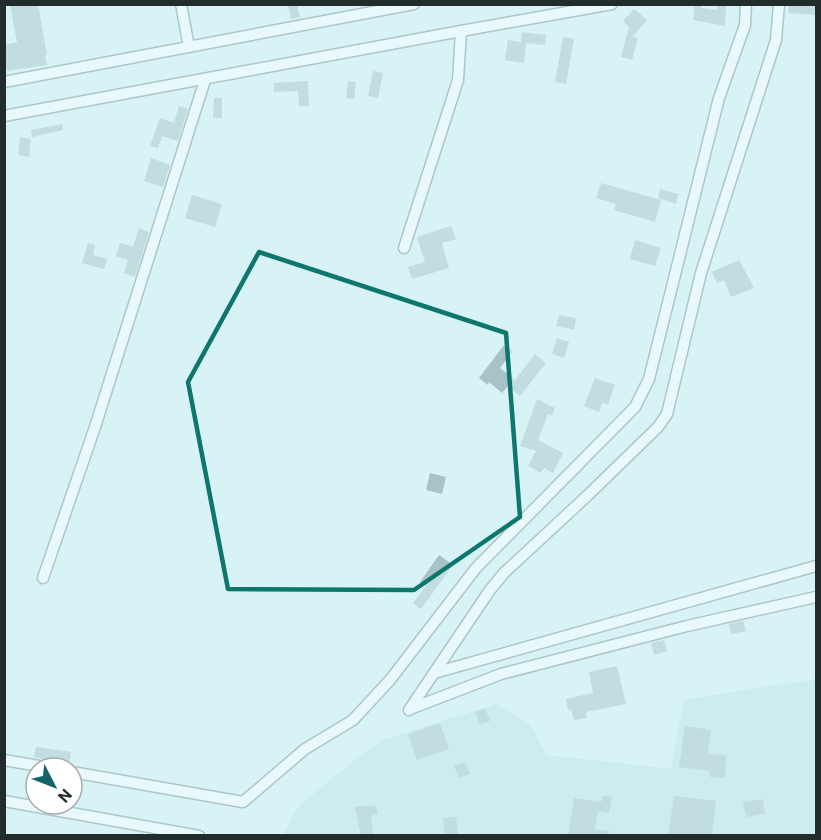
<svg xmlns="http://www.w3.org/2000/svg" width="821" height="840" font-family="Roboto,sans-serif">
<rect width="100%" height="100%" fill="#d7f3f6"/>
<path fill="#c1e5e9" d="M 816,679 L 816,835 L 283,836 L 294,813 L 302,803 L 366,751 L 385,739 L 496,704 L 530,724 L 546,755 L 671,769 L 684,700 Z"/>
<g fill="#a8c3c6">
<path d="M 10,4 L 38,4 L 47,55 L 45,55 L 47,65 L 7,71 L 4,60 L 4,45 L 17,42 Z"/>
<path d="M 288,4 L 297,4 L 300,17 L 291,19 Z"/>
<path d="M 695,4 L 701,4 L 701,8 L 717,10 L 717,4 L 726,4 L 725,26 L 693,20 Z"/>
<path d="M 789,4 L 816,4 L 816,15 L 788,13 Z"/>
<path d="M 634,9 L 647,20 L 632,37 L 638,38 L 632,60 L 621,57 L 629,27 L 623,21 Z"/>
<path d="M 522,32 L 546,35 L 545,45 L 526,43 L 524,63 L 505,60 L 508,40 L 521,42 Z"/>
<path d="M 563,37 L 574,39 L 566,84 L 555,82 Z"/>
<path d="M 373,71 L 383,73 L 378,98 L 368,96 Z"/>
<path d="M 308,81 L 309,106 L 299,106 L 298,91 L 274,92 L 274,83 Z"/>
<path d="M 348,81 L 356,82 L 354,99 L 346,98 Z"/>
<path d="M 214,98 L 222,98 L 222,118 L 213,118 Z"/>
<path d="M 179,106 L 188,109 L 178,141 L 162,136 L 158,148 L 150,146 L 160,118 L 174,123 Z"/>
<path d="M 62,124 L 63,130 L 32,137 L 31,130 Z"/>
<path d="M 20,137 L 31,139 L 29,157 L 18,155 Z"/>
<path d="M 151,158 L 170,165 L 163,187 L 144,181 Z"/>
<path d="M 601,183 L 661,200 L 655,222 L 614,210 L 616,204 L 596,198 Z"/>
<path d="M 660,189 L 678,194 L 676,204 L 658,198 Z"/>
<path d="M 192,195 L 222,204 L 215,227 L 185,218 Z"/>
<path d="M 451,226 L 456,239 L 442,243 L 449,268 L 412,279 L 408,267 L 425,262 L 417,237 Z"/>
<path d="M 139,228 L 149,232 L 135,277 L 124,273 L 128,260 L 116,256 L 120,243 L 133,247 Z"/>
<path d="M 635,240 L 661,248 L 655,266 L 630,259 Z"/>
<path d="M 88,243 L 95,245 L 93,255 L 107,259 L 104,269 L 82,263 Z"/>
<path d="M 739,260 L 754,288 L 731,297 L 724,280 L 717,283 L 712,272 Z"/>
<path d="M 559,315 L 576,318 L 574,330 L 556,326 Z"/>
<path d="M 557,338 L 569,342 L 564,358 L 552,354 Z"/>
<path d="M 504,345 L 513,351 L 500,368 L 515,380 L 535,354 L 546,363 L 520,396 L 508,386 L 502,393 L 489,382 L 488,385 L 479,378 Z"/>
<path d="M 595,378 L 615,385 L 608,405 L 602,403 L 599,412 L 584,406 Z"/>
<path d="M 537,399 L 555,408 L 552,416 L 548,414 L 538,440 L 563,453 L 553,473 L 544,468 L 541,473 L 528,466 L 536,451 L 520,446 Z"/>
<path d="M 430,473 L 446,477 L 442,494 L 426,490 Z"/>
<path d="M 439,555 L 453,565 L 421,609 L 413,603 L 426,586 L 420,582 Z"/>
<path d="M 743,621 L 746,631 L 731,634 L 729,624 Z"/>
<path d="M 664,640 L 667,651 L 654,655 L 651,643 Z"/>
<path d="M 617,666 L 626,704 L 586,712 L 587,718 L 574,720 L 571,709 L 568,710 L 566,699 L 593,693 L 589,672 Z"/>
<path d="M 485,708 L 490,721 L 480,725 L 475,712 Z"/>
<path d="M 440,723 L 449,749 L 417,760 L 408,734 Z"/>
<path d="M 685,726 L 711,730 L 708,754 L 726,755 L 725,778 L 710,777 L 710,771 L 679,767 Z"/>
<path d="M 36,747 L 71,752 L 69,765 L 66,768 L 60,767 L 61,763 L 34,757 Z"/>
<path d="M 465,762 L 470,774 L 459,778 L 454,766 Z"/>
<path d="M 603,795 L 612,797 L 609,813 L 598,811 L 595,829 L 609,831 L 608,836 L 568,836 L 574,798 L 601,802 Z"/>
<path d="M 674,796 L 716,801 L 712,836 L 668,836 Z"/>
<path d="M 763,799 L 765,814 L 746,817 L 743,802 Z"/>
<path d="M 371,805 L 371,807 L 376,806 L 378,814 L 371,816 L 374,836 L 361,836 L 355,807 Z"/>
<path d="M 456,817 L 458,836 L 445,836 L 443,818 Z"/>
</g>
<g fill="none" stroke-linecap="round" stroke-linejoin="round">
<defs>
<g id="minor">
<path d="M 181,4 L 189,47"/>
<path d="M 4,82 L 414,4"/>
<path d="M 4,116 L 461,31 L 612,4"/>
<path d="M 404,248 L 458,80 L 461,31"/>
<path d="M 43,578 L 95,427 L 205,80"/>
<path d="M 434,673 L 816,566"/>
<path d="M 410,709 L 501,674 L 687,626 L 816,597"/>
<path d="M 409,710 L 490,590 L 504,573 L 587,496 L 658,427 L 667,414 L 701,273 L 776,40 L 779,4"/>
<path d="M 4,760 L 51,768"/>
<path d="M 72,772 L 243,802 L 305,749 L 353,720 L 390,680 L 476,568 L 635,407 L 649,379 L 719,98 L 745,25 L 746,4"/>
<path d="M 4,801 L 199,836"/>
</g>
</defs>
<use href="#minor" stroke="#789295" stroke-width="13"/>
<use href="#minor" stroke="#fff" stroke-width="10"/>
</g>
<path d="M0 0H821V840H0ZM 259,252 L 506,333 L 520,517 L 414,590 L 228,589 L 188,382 Z" fill="#d7f3f6" fill-opacity=".55" fill-rule="evenodd"/>
<path fill="none" stroke="#0f766e" stroke-width="4.5" stroke-linejoin="round" d="M 259,252 L 506,333 L 520,517 L 414,590 L 228,589 L 188,382 Z"/>
<rect width="821" height="840" fill="none" stroke="#222c2d" stroke-width="12"/>
<g transform="translate(54 786) rotate(132)"><circle r="28" fill="#ffffff" stroke="#a7abab" stroke-width="1.5"/>
<path d="M0-4.5L10 22L0 15L-10 22Z" fill="#15646b"/>
<text y="-9" font-size="16" font-weight="bold" text-anchor="middle" fill="#222c2d">N</text>
</g>
</svg>
